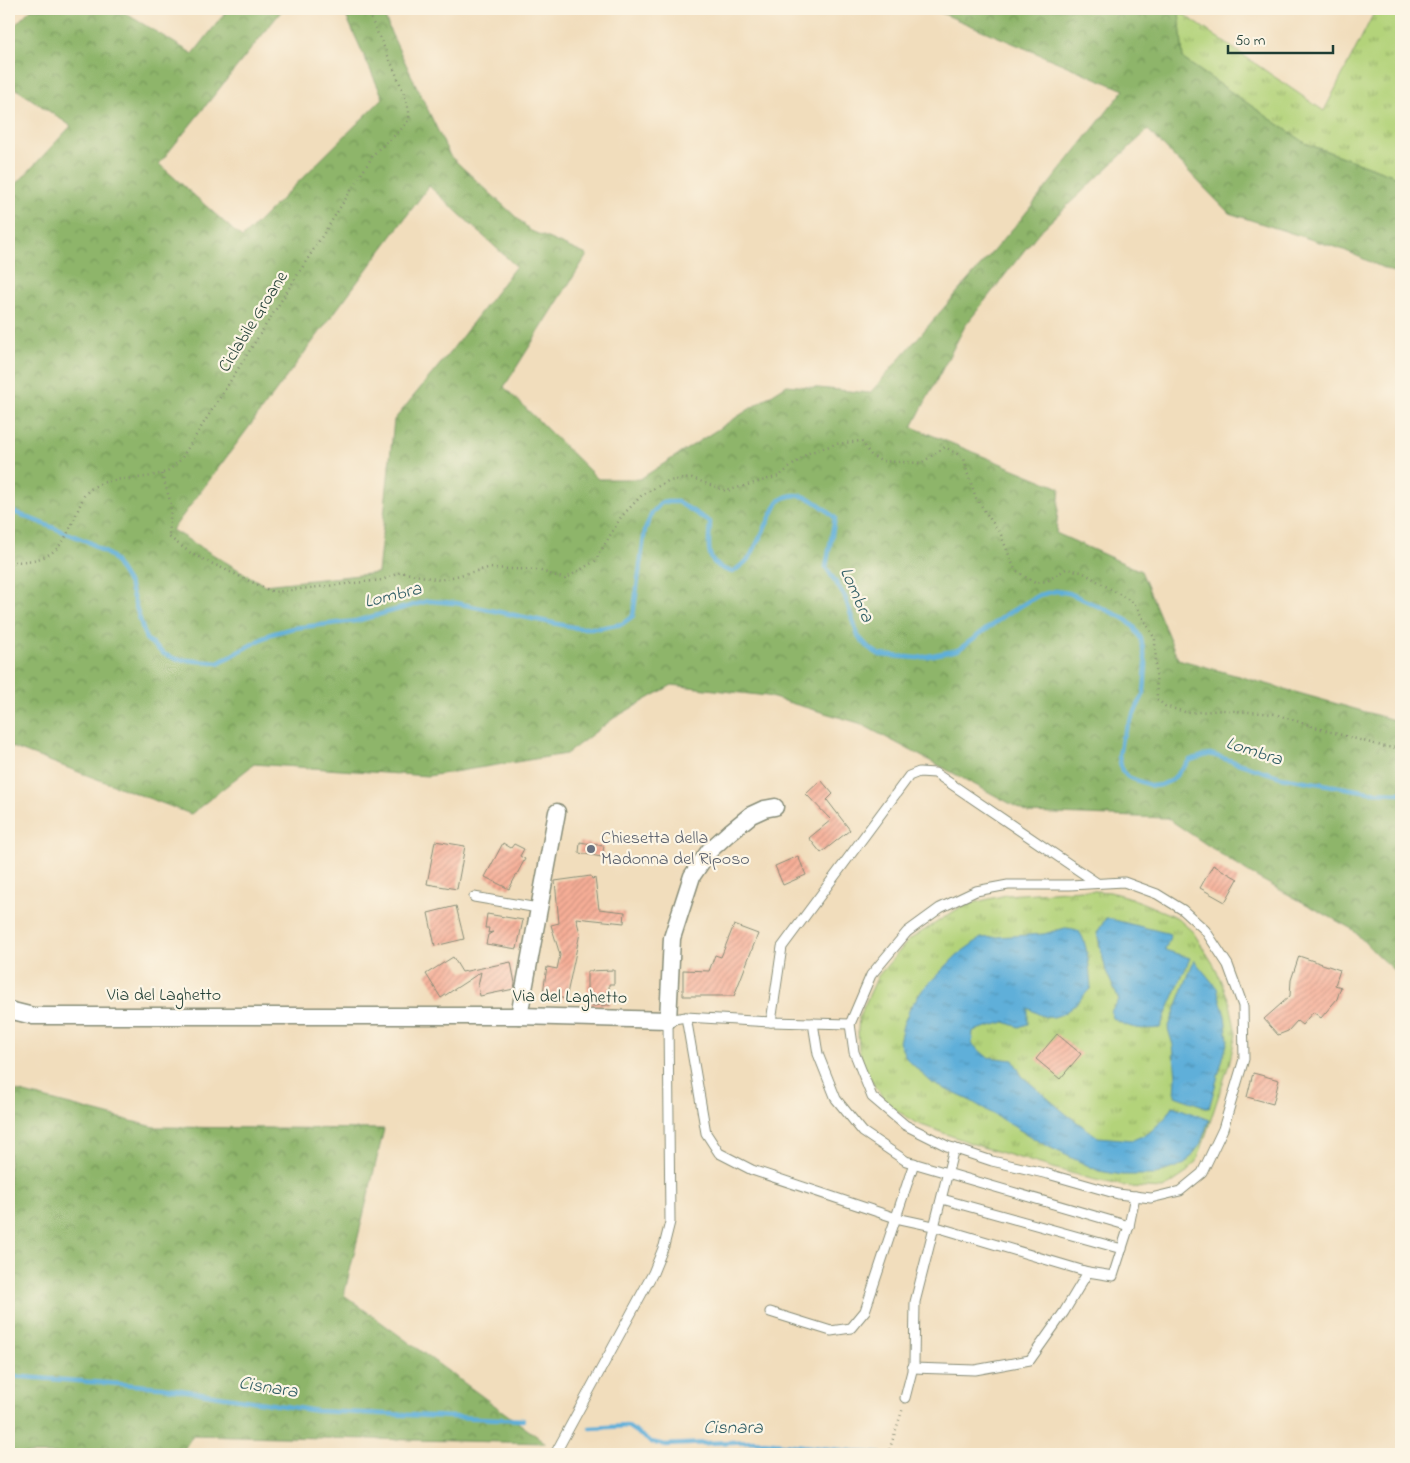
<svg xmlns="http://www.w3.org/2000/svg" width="1410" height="1463" font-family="'Indie Flower',sans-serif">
<defs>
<pattern id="grass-tufts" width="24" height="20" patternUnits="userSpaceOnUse" patternTransform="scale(1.25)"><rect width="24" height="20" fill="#b3d37a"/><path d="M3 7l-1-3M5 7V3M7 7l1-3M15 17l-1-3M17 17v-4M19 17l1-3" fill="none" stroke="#91ac65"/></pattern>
<pattern id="forest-crowns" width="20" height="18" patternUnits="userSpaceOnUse" patternTransform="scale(1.25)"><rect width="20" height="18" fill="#8eb56a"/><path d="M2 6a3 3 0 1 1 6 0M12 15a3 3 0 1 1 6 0" fill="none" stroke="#739458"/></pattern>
<pattern id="water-ripples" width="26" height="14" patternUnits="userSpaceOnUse" patternTransform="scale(1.25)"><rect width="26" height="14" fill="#5fafd9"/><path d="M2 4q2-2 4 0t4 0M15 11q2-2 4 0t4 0" fill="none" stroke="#4e90b1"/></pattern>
<pattern id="building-hatch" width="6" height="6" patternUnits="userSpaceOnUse" patternTransform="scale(1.25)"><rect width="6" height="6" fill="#f7ae97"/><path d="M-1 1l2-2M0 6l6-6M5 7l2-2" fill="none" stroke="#c78f7c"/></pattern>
</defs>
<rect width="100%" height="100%" fill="#fcf5e5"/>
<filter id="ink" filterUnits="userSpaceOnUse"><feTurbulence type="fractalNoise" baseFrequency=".02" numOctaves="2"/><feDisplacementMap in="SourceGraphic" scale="10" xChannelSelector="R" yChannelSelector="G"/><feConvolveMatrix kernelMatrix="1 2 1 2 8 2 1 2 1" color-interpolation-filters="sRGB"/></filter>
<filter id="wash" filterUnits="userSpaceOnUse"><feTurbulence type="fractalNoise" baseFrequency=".0096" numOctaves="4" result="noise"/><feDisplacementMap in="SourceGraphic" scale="20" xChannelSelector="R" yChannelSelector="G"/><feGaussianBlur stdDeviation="1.12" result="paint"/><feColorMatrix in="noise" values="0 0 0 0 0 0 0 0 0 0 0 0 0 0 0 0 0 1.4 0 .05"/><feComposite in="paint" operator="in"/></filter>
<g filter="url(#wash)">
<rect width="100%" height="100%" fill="#f1ddbc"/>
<g fill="url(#grass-tufts)" stroke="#698857">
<path d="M 1376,9 L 1401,9 L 1401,178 L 1307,144 L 1183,59 L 1179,11 L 1324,111 Z"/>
<path d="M 1082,890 L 1110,892 L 1131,898 L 1176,917 L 1193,932 L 1214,965 L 1230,1003 L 1236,1034 L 1229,1064 L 1198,1159 L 1185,1174 L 1163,1189 L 1130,1187 L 1091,1179 L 982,1147 L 916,1123 L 890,1106 L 873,1084 L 863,1065 L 859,1049 L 858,1030 L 859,1017 L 878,976 L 909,940 L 964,905 L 1006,895 Z"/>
</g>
<g fill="url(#forest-crowns)" stroke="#56794f" fill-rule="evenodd">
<path d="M 31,9 L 118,9 L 193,54 L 228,9 L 283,9 L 159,164 L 242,238 L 383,98 L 343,9 L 382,9 L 391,33 L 450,156 L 531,231 L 587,255 L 504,387 L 598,479 L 640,479 L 787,385 L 870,393 L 1021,219 L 1124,90 L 932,9 L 1178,9 L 1179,11 L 1183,59 L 1307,144 L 1401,178 L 1401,276 L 1344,250 L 1229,213 L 1148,130 L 1038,233 L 965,326 L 912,427 L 1060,488 L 1056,533 L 1141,571 L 1178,659 L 1401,722 L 1401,977 L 1376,954 L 1352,929 L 1249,873 L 1167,818 L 1028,813 L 859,723 L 767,696 L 672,685 L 614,718 L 566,754 L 428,776 L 254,764 L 191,814 L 9,746 L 9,192 L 71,126 L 9,84 L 9,31 ZM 429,186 L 516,266 L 451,351 L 394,420 L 378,573 L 264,585 L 172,530 Z"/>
<path d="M 9,1089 L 154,1127 L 384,1129 L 344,1295 L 546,1443 L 193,1435 L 181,1454 L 9,1454 Z"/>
</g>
<g fill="url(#water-ripples)" stroke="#3f7686">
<path d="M 1106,918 L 1171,934 L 1165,950 L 1190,958 L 1160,1028 C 1142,1030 1128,1029 1113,1018 L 1111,1011 L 1119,1000 L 1106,971 L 1097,933 Z"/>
<path d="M 1065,928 C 1068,928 1074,929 1077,930 C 1088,937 1090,976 1091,988 C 1080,999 1064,1020 1046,1017 C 1041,1016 1033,1011 1028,1008 L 1028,1024 L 1019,1027 L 1005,1022 L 973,1031 L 972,1044 L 987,1057 L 1013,1060 L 1022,1076 L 1066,1114 L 1098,1137 L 1133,1140 L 1149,1133 L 1166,1117 L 1173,1106 L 1209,1120 L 1200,1145 L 1185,1164 L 1153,1175 L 1122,1175 L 1099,1171 L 1045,1145 L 971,1101 L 932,1083 L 906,1058 L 899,1042 L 903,1025 L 911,1006 L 924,988 L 957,955 L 981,938 L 1044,934 Z"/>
<path d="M 1194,960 L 1217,988 L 1225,1016 L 1228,1040 L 1209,1108 L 1175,1096 L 1176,1078 L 1173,1045 L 1168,1029 Z"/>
</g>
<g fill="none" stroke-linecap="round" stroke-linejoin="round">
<g stroke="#5fafd9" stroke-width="4.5">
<path d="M 9,510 L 89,542 L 112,557 L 129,584 L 146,639 L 164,654 L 176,659 L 218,663 L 271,634 L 293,628 L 356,621 L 428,601 L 456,603 L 577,628 L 600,628 L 622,624 L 633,616 L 645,530 L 652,513 L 662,502 L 678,502 L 710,522 C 709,548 703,565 733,572 L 749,559 L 778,502 C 798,485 820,503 835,518 L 826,567 L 845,597 L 858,636 L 869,648 L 880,655 L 918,658 L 958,650 L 1007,614 L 1039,595 L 1056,591 L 1069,593 L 1124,618 L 1134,627 L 1141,639 L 1146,664 L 1144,693 L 1122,738 L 1119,756 L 1122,771 L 1128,777 L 1152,786 L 1161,785 L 1172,780 L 1190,760 L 1210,754 L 1281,777 L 1369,792 L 1401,793"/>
<path d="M 9,1376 L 161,1387 L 317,1411 L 523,1420"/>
<path d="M 590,1428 L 627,1426 L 651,1442 L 665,1445 L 753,1441 L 881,1454"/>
</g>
</g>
<g id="blocks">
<g fill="url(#building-hatch)">
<path d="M 821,780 L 833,794 L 827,800 L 850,830 L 821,853 L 809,838 L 831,820 L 806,794 Z"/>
<path d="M 435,841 L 465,846 L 457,889 L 427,884 Z"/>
<path d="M 580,842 L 604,846 L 602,857 L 579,853 Z"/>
<path d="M 503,843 L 511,848 L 514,844 L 524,849 L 520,856 L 525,859 L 509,889 L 485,877 Z"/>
<path d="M 798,856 L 806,875 L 783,885 L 775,866 Z"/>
<path d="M 1213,865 L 1238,879 L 1225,902 L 1200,888 Z"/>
<path d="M 591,876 L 592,879 L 595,878 L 599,909 L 625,912 L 624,923 L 576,918 L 580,933 L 566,999 L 553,996 L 553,995 L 543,992 L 547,967 L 557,969 L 560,955 L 551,925 L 559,923 L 555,881 Z"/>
<path d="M 456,906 L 464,939 L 435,946 L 428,913 Z"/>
<path d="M 487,914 L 523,920 L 517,949 L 486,944 L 488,935 L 493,932 L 488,933 L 489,928 L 485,928 Z"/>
<path d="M 734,925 L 758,934 L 734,996 L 683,996 L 683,970 L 709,971 L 715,955 L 721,957 Z"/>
<path d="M 1299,956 L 1340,970 L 1335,985 L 1341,987 L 1337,999 L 1321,1018 L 1313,1012 L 1302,1025 L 1297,1021 L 1288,1031 L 1278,1035 L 1264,1019 L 1290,996 L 1291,980 Z"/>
<path d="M 453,957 L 462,972 L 511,962 L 515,983 L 514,989 L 480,996 L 478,986 L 481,972 L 441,998 L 426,974 Z"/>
<path d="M 614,970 L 614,984 L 609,984 L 610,1005 L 587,1006 L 587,971 Z"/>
<path d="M 1057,1034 L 1081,1054 L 1060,1079 L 1036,1059 Z"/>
<path d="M 1253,1073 L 1279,1080 L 1273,1104 L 1247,1097 Z"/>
</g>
</g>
</g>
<g filter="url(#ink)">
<use href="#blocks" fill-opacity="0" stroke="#888d78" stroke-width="1"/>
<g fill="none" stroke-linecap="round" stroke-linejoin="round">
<defs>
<g id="service">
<path d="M 1124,882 L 1157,894 L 1183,910 L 1205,930 L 1228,965 L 1243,1006 L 1244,1059 L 1223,1129 L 1202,1173 L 1180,1191 L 1151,1198 L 1118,1194 L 1048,1174 L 992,1161 L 947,1146 L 905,1125 L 872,1097 L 854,1052 L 850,1024 L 871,975 L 907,932 L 940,908 L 976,891 L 1008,885 L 1070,885 Z"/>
<path d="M 474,897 L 538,908"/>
<path d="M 686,1017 L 706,1133 L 719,1153 L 752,1170 L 896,1218 L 933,1226 L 1088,1272 L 1113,1276 L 1129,1226"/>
<path d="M 771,1022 L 782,947 L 909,776 L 919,772 L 935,773 L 1097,883"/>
<path d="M 813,1023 L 818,1054 L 836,1099 L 863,1132 L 906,1161 L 1129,1226 L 1135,1196"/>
<path d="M 942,1199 L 1122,1249"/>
<path d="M 770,1312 L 831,1331 L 851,1328 L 865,1311 L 914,1163"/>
<path d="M 912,1368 L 975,1370 L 1030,1360 L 1064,1312 L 1088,1272"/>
<path d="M 905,1398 L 914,1363 L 915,1302 L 954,1148"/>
<path d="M 555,1454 L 653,1273 L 664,1246 L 670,1222 L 668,1020 L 686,1017 L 771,1022 L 850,1024"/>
</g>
<g id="minor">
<path d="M 9,1010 L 33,1016 L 519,1016 L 668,1020 L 672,938 L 692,876 L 709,851 L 730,832 L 751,815 L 764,809 L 775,807"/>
<path d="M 519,1016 L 557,812"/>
</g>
</defs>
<use href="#service" stroke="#888d78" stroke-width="11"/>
<use href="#minor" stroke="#888d78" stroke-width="19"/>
<g stroke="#888d78" stroke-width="2.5" stroke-dasharray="1 4" stroke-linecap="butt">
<path d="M 162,474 L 171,504 L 169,537 L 192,554 L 273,592 L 382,580 L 401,572 L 440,580 L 488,568 L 538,570 L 565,579 L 595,561 L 621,517 L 642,495 L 668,481 L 692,478 L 726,491 L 779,476 L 808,453 L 836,444 L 861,441 L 871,455 L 881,461 L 921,463 L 945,447 L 964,458 L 967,472 L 976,498 L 1001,535 L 1015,570 L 1035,583 L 1047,581 L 1066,569 L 1082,572 L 1134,603 L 1155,639 L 1157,699 L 1165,706 L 1188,713 L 1223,710 L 1275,714 L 1324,730 L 1385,747 L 1401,748"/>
<path d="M 9,562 C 64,562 64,540 84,496 C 102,472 137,483 162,473 C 170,471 175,465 181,459 L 374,154 C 383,143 405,130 409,118 C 413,103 374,28 367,9"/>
<path d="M 888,1454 L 903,1408"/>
</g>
<use href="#service" stroke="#fff" stroke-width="9"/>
<use href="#minor" stroke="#fff" stroke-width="16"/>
</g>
</g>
<circle fill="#6b7280" stroke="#fcf5e5" stroke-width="2" cx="591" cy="849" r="5"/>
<g text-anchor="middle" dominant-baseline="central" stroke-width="4.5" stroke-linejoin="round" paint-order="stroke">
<g font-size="18" fill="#1f3d34" stroke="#fcf5e5">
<text transform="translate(254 322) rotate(-58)">Ciclabile Groane</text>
<text x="164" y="996">Via del Laghetto</text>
<text transform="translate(570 998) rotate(1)">Via del Laghetto</text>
</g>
<g font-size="18" fill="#5b616d" stroke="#fcf5e5" text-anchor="start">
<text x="601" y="839">Chiesetta della<tspan x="601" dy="21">Madonna del Riposo</tspan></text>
</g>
<g font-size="19" font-style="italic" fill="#325f66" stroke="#fcf5e5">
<text transform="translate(856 595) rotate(66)">Lombra</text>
<text transform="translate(393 596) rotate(-14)">Lombra</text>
<text transform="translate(1254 752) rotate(18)">Lombra</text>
<text transform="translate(268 1388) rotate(9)">Cisnara</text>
<text x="733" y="1428">Cisnara</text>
</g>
</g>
<rect width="1410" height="1463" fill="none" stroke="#fcf5e5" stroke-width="30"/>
<path d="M1228 45v8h105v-8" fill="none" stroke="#1f3d34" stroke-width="2.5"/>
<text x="1235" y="45" font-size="15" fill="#1f3d34" stroke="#fcf5e5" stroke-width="4" paint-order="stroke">50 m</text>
</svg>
